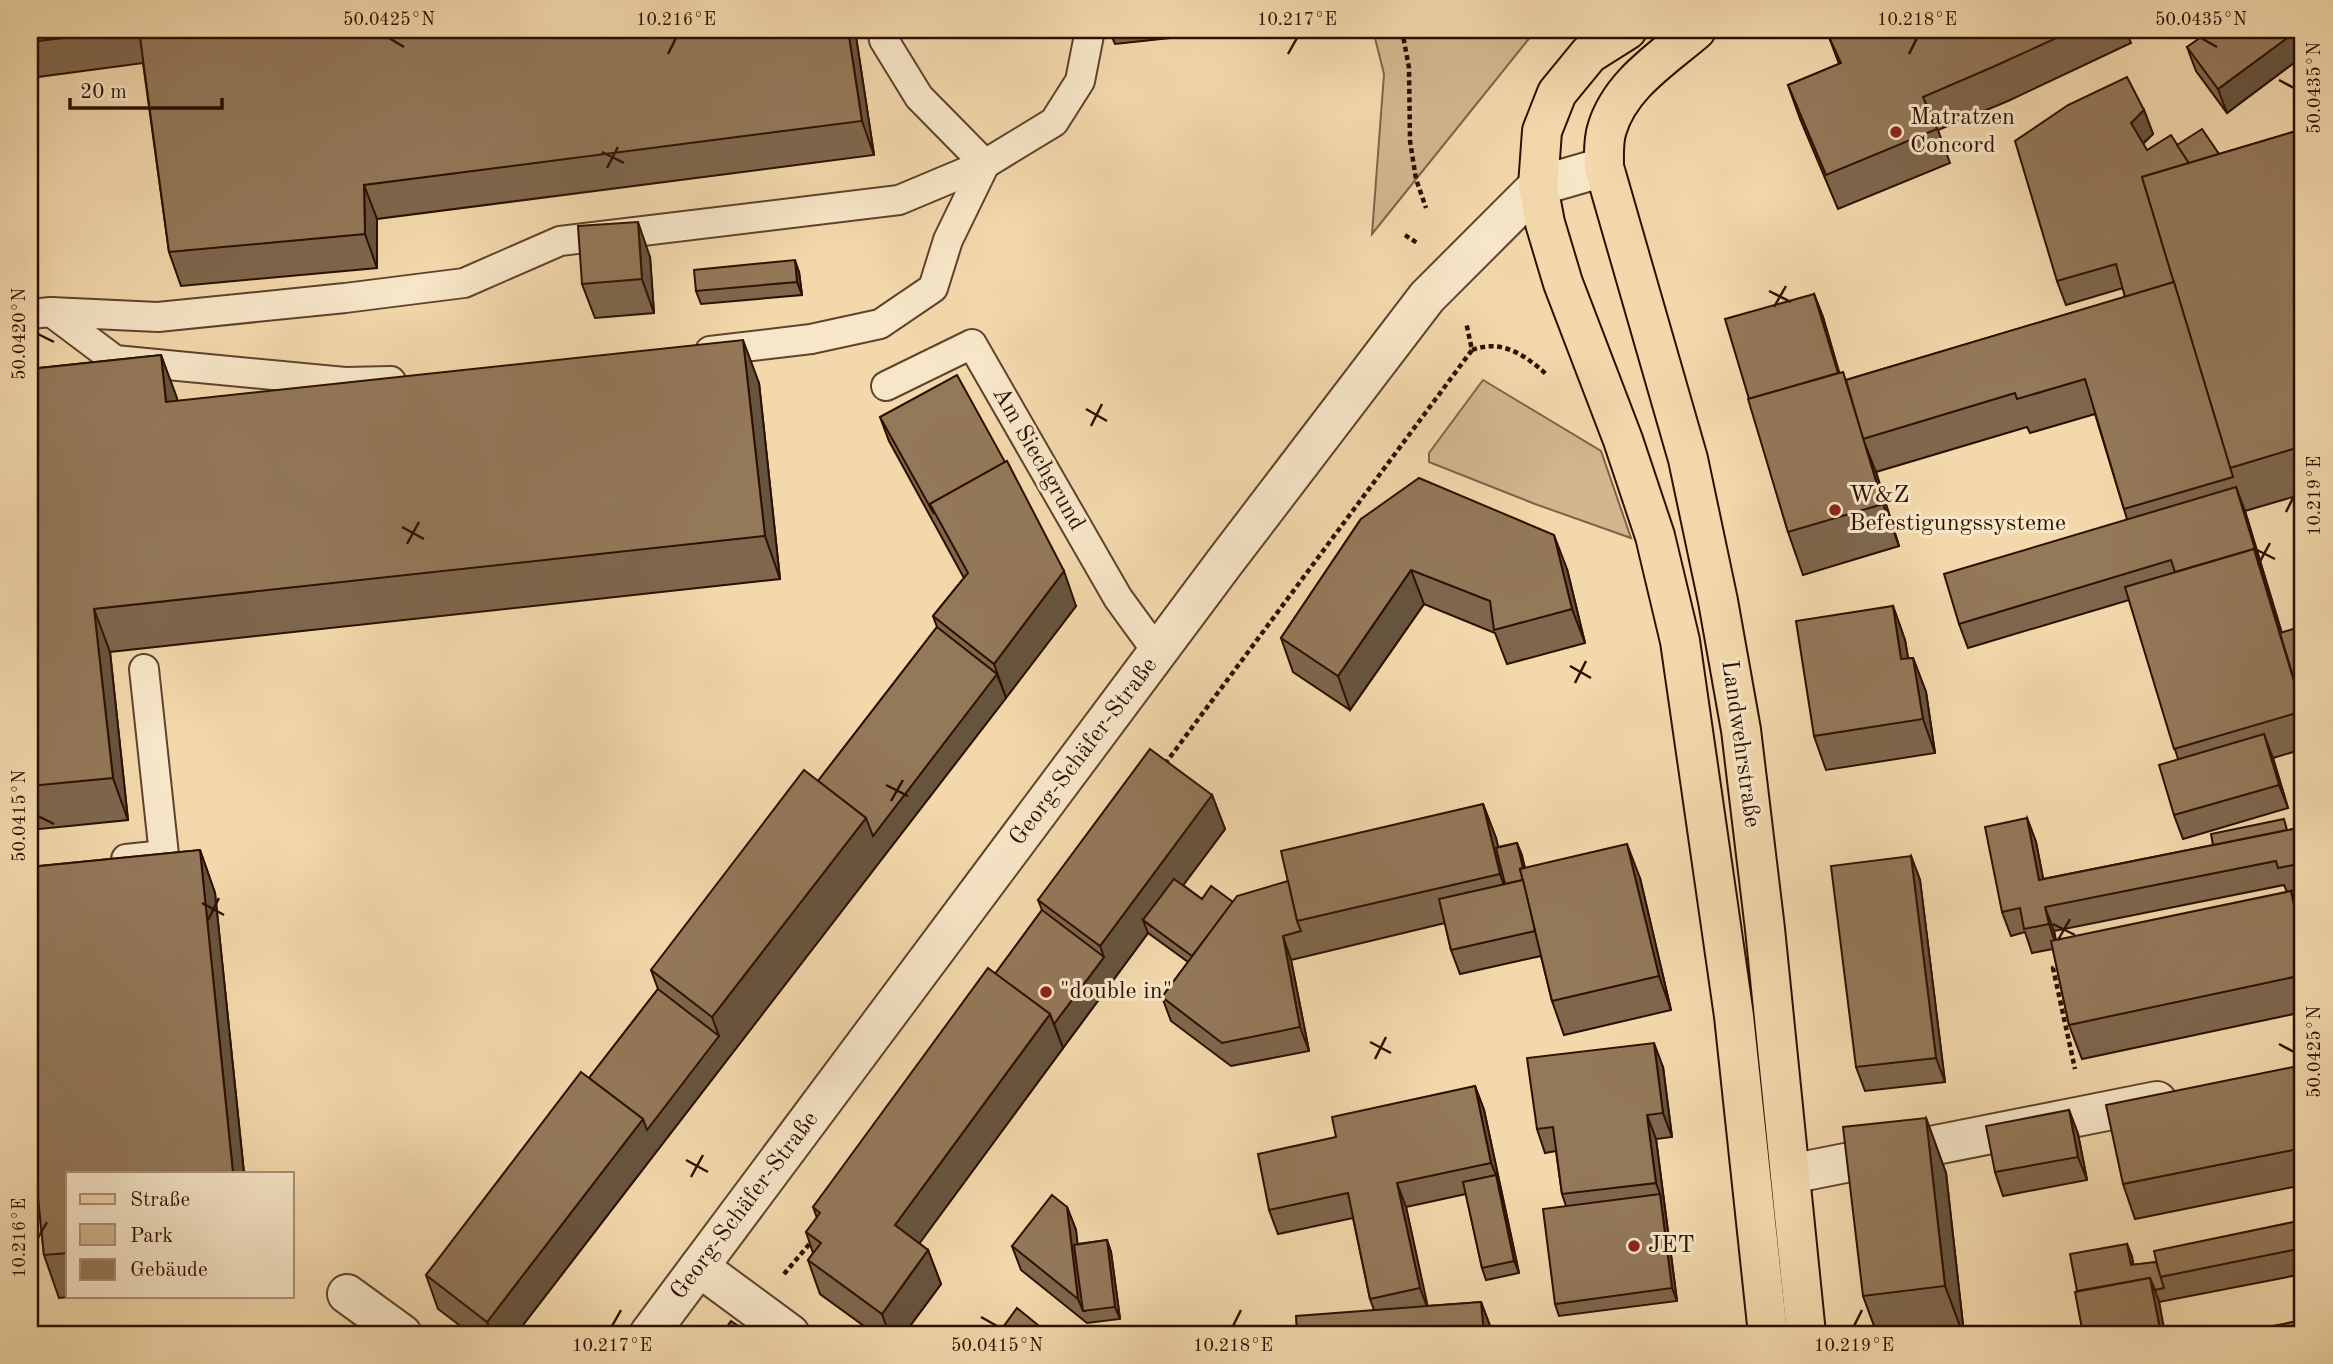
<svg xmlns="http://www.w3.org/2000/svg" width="2333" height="1364" font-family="'Old Standard TT',serif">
<rect width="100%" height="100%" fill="#f2d8ab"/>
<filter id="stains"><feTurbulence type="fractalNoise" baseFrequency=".00286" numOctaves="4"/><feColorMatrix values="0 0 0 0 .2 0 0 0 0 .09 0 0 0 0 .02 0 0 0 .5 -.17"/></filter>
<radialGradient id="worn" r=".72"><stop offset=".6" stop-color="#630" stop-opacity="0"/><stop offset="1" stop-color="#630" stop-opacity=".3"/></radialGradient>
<g fill="#d1b68e" stroke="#7f6348" stroke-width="2">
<path d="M 1373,30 L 1536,30 L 1372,234 L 1384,74 Z"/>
<path d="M 1483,380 L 1601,451 L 1631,538 L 1535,504 L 1429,462 L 1429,453 Z"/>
</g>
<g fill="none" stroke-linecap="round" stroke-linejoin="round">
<defs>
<g id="lane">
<path d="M 51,312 L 115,360 L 345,382 L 391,381"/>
<path d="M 30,314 L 51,312 L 158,317 L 345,298 L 464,283 L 560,241 L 899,200 L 985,164 L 1054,122 L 1080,81 L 1090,30"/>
<path d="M 710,351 L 811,339 L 880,324 L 933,288 L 948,240 L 985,164 L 919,97 L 884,40 L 882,30"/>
<path d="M 886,386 L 972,344 L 1118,598 L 1158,653"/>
<path d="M 126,859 L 164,855 L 144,669"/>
</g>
<g id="street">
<path d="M 1790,1174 L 2157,1101"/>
<path d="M 699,1267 L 790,1334"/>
<path d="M 347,1294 L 402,1334"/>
<path d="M 649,1334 L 1224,563 L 1427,297 L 1538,186 L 1604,167"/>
</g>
<g id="primary">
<path d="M 1627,30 L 1589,54 L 1557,93 L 1542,131 L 1538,186 L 1545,223 L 1563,283 L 1623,440 L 1655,536 L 1680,641 L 1734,1016 L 1768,1334"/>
<path d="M 1696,30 C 1662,59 1620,85 1607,129 C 1603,141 1604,155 1604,167 L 1688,459 L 1718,601 L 1741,730 L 1765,929 L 1806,1334"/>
</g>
</defs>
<use href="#lane" stroke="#5e422c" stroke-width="32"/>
<use href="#street" stroke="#5e422c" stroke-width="42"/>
<use href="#primary" stroke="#2d1001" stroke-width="42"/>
<g stroke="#2d1001" stroke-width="4.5" stroke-dasharray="5 3.5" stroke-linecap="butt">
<path d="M 1402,30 L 1409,68 L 1410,141 L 1416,179 L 1426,208"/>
<path d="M 1405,235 L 1417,243"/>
<path d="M 1472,350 C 1501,339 1524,354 1546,374"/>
<path d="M 1165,764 L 1472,350 L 1466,322"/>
<path d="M 2062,966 L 2053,968 L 2075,1069"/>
<path d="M 784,1274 L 812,1241"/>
</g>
<use href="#lane" stroke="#f7e6c8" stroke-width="28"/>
<use href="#street" stroke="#f7e6c8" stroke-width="38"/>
<use href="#primary" stroke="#f2d8ab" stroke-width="38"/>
</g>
<g fill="#7e674d" stroke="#2d1001" stroke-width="2">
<path d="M 30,30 L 855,30 L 874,155 L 377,219 L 377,268 L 181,286 L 169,252 L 143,63 L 30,78 Z"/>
<path d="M 1109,30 L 1235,30 L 1235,31 L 1115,44 Z"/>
<path d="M 1846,30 L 2126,30 L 2131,43 L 2008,101 L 1938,130 L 1950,163 L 1838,209 L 1800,119 L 1788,85 L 1839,64 L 1829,37 Z"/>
<path d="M 2303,30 L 2303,56 L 2227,113 L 2196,71 L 2187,47 Z"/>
<path d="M 2144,110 L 2153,134 L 2143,144 L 2147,150 L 2177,145 L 2219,154 L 2303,129 L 2303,494 L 2245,511 L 2282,633 L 2303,626 L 2303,749 L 2273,758 L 2288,808 L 2183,839 L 2174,815 L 2178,759 L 2129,600 L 1968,648 L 1959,624 L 2127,519 L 2095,414 L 2030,433 L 2027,427 L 1876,472 L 1899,546 L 1803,575 L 1788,532 L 1749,399 L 1814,294 L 1823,317 L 1839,373 L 1846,380 L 2125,297 L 2123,288 L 2066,305 L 2057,281 Z"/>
<path d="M 650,257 L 654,313 L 595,318 L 582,284 Z"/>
<path d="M 799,272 L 802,295 L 701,304 L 696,291 Z"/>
<path d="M 161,355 L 177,401 L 759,383 L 780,579 L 110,652 L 128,820 L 30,830 L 30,369 Z"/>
<path d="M 880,417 L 1076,606 L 516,1334 L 471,1334 L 438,1309 L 426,1275 L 589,1078 L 658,989 L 651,970 L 818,781 L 937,627 L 933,616 L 964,578 L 889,441 Z"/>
<path d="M 1361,519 L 1567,569 L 1585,643 L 1507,664 L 1495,633 L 1424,604 L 1350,710 L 1293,672 L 1281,638 Z"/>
<path d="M 1893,606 L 1905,640 L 1908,658 L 1913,658 L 1926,692 L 1935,753 L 1826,770 L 1814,736 Z"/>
<path d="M 1212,795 L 1225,829 L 1183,885 L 1202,899 L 1233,902 L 1288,881 L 1483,804 L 1496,838 L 1498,847 L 1517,843 L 1525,868 L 1640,878 L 1671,1010 L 1564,1035 L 1552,1001 L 1541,956 L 1460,974 L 1451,950 L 1445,923 L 1291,960 L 1309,1051 L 1231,1066 L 1171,1021 L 1162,997 L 1188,962 L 1148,933 L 919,1243 L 928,1250 L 941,1284 L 904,1334 L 875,1334 L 820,1294 L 808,1260 L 813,1253 L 806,1232 L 817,1218 L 813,1207 L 995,974 L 1042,910 L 1038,900 Z"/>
<path d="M 2027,818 L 2036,842 L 2043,879 L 2303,827 L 2303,888 L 2287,892 L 2284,885 L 2054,931 L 2056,940 L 2303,925 L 2303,1012 L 2082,1059 L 2069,1025 L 2053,949 L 2032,953 L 2025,932 L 2011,936 L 2002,912 Z"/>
<path d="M 200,850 L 215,893 L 244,1173 L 68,1173 L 68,1296 L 82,1296 L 59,1298 L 44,1255 L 30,1121 L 30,867 Z"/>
<path d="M 1911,856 L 1920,880 L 1945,1082 L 1865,1091 L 1856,1067 Z"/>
<path d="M 2303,1065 L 2303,1185 L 2135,1219 L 2123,1184 Z"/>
<path d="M 1663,1067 L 1672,1137 L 1656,1139 L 1677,1301 L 1559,1316 L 1555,1304 L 1566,1206 L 1562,1194 L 1556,1151 L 1545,1153 L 1537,1129 Z"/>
<path d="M 1475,1086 L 1484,1110 L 1519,1273 L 1486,1280 L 1482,1268 L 1466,1194 L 1406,1207 L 1427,1306 L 1481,1302 L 1490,1326 L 1491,1334 L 1297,1334 L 1374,1310 L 1370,1299 L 1353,1218 L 1278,1234 L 1269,1210 L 1336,1137 Z"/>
<path d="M 2069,1110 L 2078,1134 L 2087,1180 L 2003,1196 L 1995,1172 Z"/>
<path d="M 1926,1118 L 1946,1173 L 1964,1334 L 1877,1334 L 1863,1296 Z"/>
<path d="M 1067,1207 L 1076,1230 L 1077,1244 L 1107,1240 L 1111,1252 L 1120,1319 L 1087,1323 L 1021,1270 L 1012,1246 Z"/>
<path d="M 2303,1220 L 2303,1274 L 2159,1302 L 2077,1291 L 2127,1244 L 2133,1265 L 2156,1262 Z"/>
</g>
<g fill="#67543e" stroke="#2d1001" stroke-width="2">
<path d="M 848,30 L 855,30 L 874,155 L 862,121 Z"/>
<path d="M 2298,30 L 2303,30 L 2303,56 L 2227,113 L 2218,89 Z"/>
<path d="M 2144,110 L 2153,134 L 2139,147 L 2131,123 Z"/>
<path d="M 364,185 L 377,219 L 377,268 L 365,234 Z"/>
<path d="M 638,222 L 650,257 L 654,313 L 642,279 Z"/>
<path d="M 795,260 L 799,272 L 802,295 L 797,282 Z"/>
<path d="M 1814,294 L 1823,317 L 1852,416 L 1844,392 Z"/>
<path d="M 743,340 L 759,383 L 780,579 L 765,536 Z"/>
<path d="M 161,355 L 177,398 L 181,445 L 166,402 Z"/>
<path d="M 1843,372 L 1863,439 L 1876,472 L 1899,546 L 1883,504 Z"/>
<path d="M 2236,487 L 2245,511 L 2303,704 L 2303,711 Z"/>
<path d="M 1554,535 L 1567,569 L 1585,643 L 1572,609 Z"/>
<path d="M 1411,570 L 1424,604 L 1350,710 L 1338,676 Z"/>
<path d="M 1064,571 L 1076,606 L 1006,698 L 994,664 Z"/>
<path d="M 1893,606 L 1905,640 L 1914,693 L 1901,659 Z"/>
<path d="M 94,609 L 110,652 L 128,820 L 113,778 Z"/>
<path d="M 1913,658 L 1926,692 L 1935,753 L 1923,719 Z"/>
<path d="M 997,674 L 1006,698 L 516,1334 L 492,1334 L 487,1322 L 643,1119 L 719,1036 L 712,1017 L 866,818 Z"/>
<path d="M 2264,734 L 2273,758 L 2288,808 L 2279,785 Z"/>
<path d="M 1212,795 L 1225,829 L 1152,927 L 1143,920 L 1148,933 L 1063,1048 L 1054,1024 L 1104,957 L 1100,946 Z"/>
<path d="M 1483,804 L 1496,838 L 1512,908 L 1500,874 Z"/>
<path d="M 2027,818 L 2036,842 L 2048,903 L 2039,880 Z"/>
<path d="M 1517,843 L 1522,855 L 1545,955 Z"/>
<path d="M 1627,844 L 1640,878 L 1671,1010 L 1659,976 Z"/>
<path d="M 200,850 L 215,893 L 244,1173 L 233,1173 Z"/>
<path d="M 1911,856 L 1920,880 L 1945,1082 L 1936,1058 Z"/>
<path d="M 2291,891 L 2303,925 L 2303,948 Z"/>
<path d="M 2045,907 L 2054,931 L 2057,948 L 2049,924 Z"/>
<path d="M 1283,936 L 1291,960 L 1309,1051 L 1300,1027 Z"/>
<path d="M 1050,1014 L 1063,1048 L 908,1259 L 895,1225 Z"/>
<path d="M 1654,1043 L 1663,1067 L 1672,1137 L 1663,1113 Z"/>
<path d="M 1475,1086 L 1484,1110 L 1519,1273 L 1514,1261 L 1496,1175 L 1491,1163 Z"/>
<path d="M 2069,1110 L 2078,1134 L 2087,1180 L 2078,1157 Z"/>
<path d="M 1647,1115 L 1656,1139 L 1677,1301 L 1672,1288 L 1660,1194 L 1656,1183 Z"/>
<path d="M 1926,1118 L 1946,1173 L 1964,1334 L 1963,1334 L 1945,1286 Z"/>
<path d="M 1397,1183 L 1406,1207 L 1429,1312 L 1420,1288 Z"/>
<path d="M 1067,1207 L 1076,1230 L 1085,1311 L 1083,1311 L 1078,1299 Z"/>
<path d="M 1107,1240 L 1111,1252 L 1120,1319 L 1115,1307 Z"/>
<path d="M 2127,1244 L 2132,1256 L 2136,1278 L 2131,1265 Z"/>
<path d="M 928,1250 L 941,1284 L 904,1334 L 889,1334 L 882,1314 Z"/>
<path d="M 2150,1278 L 2159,1301 L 2165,1334 L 2161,1334 Z"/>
<path d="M 1481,1302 L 1490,1326 L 1491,1334 L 1484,1334 Z"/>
</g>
<g fill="#937859" stroke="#2d1001" stroke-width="2">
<path d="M 30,30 L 126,30 L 30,42 Z"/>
<path d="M 139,30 L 848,30 L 862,121 L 364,185 L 365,234 L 169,252 Z"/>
<path d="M 1846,30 L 2074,30 L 1995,66 L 1923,97 L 1937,129 L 1826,175 L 1788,85 L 1841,63 L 1829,37 Z"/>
<path d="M 2211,30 L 2298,30 L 2218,89 L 2187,47 Z"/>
<path d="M 2127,77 L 2144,110 L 2131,123 L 2147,150 L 2171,135 L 2189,163 L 2142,177 L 2174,282 L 2125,297 L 2116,264 L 2057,281 L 2015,141 L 2068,105 Z"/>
<path d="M 2202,129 L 2219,154 L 2189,163 L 2177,145 Z"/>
<path d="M 2303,129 L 2303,446 L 2230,468 L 2142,177 Z"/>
<path d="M 638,222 L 642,279 L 582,284 L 578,226 Z"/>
<path d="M 795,260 L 797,282 L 696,291 L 694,270 Z"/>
<path d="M 2174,282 L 2233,477 L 2124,509 L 2085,379 L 2017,399 L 2015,393 L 1863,439 L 1846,380 Z"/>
<path d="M 1814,294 L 1838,373 L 1749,399 L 1725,319 Z"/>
<path d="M 743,340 L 765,536 L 94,609 L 113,778 L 30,786 L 30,369 L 161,355 L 166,402 Z"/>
<path d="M 1843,372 L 1883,504 L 1788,532 L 1748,399 Z"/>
<path d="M 957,375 L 1005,462 L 930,504 L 934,514 L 880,417 Z"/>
<path d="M 1007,461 L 1064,571 L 994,664 L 933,616 L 968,573 L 930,504 Z"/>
<path d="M 1419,478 L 1554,535 L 1572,609 L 1494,630 L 1490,601 L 1411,570 L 1338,676 L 1281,638 L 1361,519 Z"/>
<path d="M 2236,487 L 2258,559 L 2254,549 L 2175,572 L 2171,560 L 1959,624 L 1944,574 Z"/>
<path d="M 2254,549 L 2303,711 L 2174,749 L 2125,587 Z"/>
<path d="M 1893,606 L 1901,659 L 1913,658 L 1923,719 L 1814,736 L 1796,621 Z"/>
<path d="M 2303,626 L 2303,709 L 2280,633 Z"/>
<path d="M 937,627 L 997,674 L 873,836 L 866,818 L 818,781 Z"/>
<path d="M 2264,734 L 2279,785 L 2174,815 L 2159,765 Z"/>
<path d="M 1150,749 L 1212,795 L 1100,946 L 1038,900 Z"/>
<path d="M 804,770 L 866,818 L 712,1017 L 651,970 Z"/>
<path d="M 1483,804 L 1500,874 L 1297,921 L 1281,851 Z"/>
<path d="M 2027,818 L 2039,880 L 2303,827 L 2303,863 L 2278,868 L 2276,861 L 2045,907 L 2049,924 L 2024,929 L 2020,908 L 2002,912 L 1985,827 Z"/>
<path d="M 2284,819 L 2287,830 L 2213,845 L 2211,834 Z"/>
<path d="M 1517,843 L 1523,868 L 1520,869 L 1523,880 L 1505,884 L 1496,848 Z"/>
<path d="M 1627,844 L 1659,976 L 1552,1001 L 1520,869 Z"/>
<path d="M 200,850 L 233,1173 L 68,1173 L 68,1253 L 44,1255 L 30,1121 L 30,867 Z"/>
<path d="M 1911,856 L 1936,1058 L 1856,1067 L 1831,866 Z"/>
<path d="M 1174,879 L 1202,899 L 1211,886 L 1233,902 L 1192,956 L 1143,920 Z"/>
<path d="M 1523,880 L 1535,931 L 1451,950 L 1439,899 Z"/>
<path d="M 1288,881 L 1297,921 L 1301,931 L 1283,936 L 1300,1027 L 1222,1043 L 1162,997 L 1237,896 Z"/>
<path d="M 2291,891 L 2303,948 L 2303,975 L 2069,1025 L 2051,941 Z"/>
<path d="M 1042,910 L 1104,957 L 1054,1024 L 1050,1014 L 995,974 Z"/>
<path d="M 988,968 L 1050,1014 L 895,1225 L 928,1250 L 882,1314 L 808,1260 L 821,1243 L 806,1232 L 820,1213 L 813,1207 Z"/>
<path d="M 658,989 L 719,1036 L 647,1130 L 643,1119 L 589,1078 Z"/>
<path d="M 1654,1043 L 1663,1113 L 1647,1115 L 1656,1183 L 1562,1194 L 1553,1127 L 1537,1129 L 1527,1058 Z"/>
<path d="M 2303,1065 L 2303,1148 L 2123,1184 L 2106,1105 Z"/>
<path d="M 581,1072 L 643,1119 L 487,1322 L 426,1275 Z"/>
<path d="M 1475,1086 L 1491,1163 L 1397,1183 L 1420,1288 L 1370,1299 L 1348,1193 L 1269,1210 L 1258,1154 L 1336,1137 L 1332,1117 Z"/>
<path d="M 2069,1110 L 2078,1157 L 1995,1172 L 1986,1126 Z"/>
<path d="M 1926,1118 L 1945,1286 L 1863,1296 L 1843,1127 Z"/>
<path d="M 1496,1175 L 1514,1261 L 1482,1268 L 1463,1182 Z"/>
<path d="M 1660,1194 L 1672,1288 L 1555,1304 L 1543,1209 Z"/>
<path d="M 1052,1195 L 1067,1207 L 1078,1299 L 1012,1246 Z"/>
<path d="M 2303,1220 L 2303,1248 L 2160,1277 L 2154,1251 Z"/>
<path d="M 1107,1240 L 1115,1307 L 1083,1311 L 1074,1245 Z"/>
<path d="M 2127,1244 L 2131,1265 L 2156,1262 L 2164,1288 L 2155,1290 L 2150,1278 L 2077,1291 L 2070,1254 Z"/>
<path d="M 2150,1278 L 2161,1334 L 2083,1334 L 2075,1292 Z"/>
<path d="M 1481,1302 L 1484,1334 L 1297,1334 L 1296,1316 Z"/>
<path d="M 1017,1308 L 1049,1334 L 998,1334 Z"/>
<path d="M 2303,1320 L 2303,1334 L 2258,1334 L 2257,1329 Z"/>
<path d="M 731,1321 L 750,1334 L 722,1334 Z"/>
</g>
<path fill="none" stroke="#2d1001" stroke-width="2.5" d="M 389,38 L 404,47M 2201,38 L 2217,47M 668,54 L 676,38M 1288,54 L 1297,38M 1909,54 L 1917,38M 2279,80 L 2294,88M 602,152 L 624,163M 607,168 L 618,147M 1769,291 L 1791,302M 1774,307 L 1786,286M 38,334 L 54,342M 1086,409 L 1107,421M 1091,426 L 1102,404M 2286,512 L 2294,496M 402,527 L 424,539M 407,544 L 419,522M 2253,548 L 2275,559M 2258,565 L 2270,543M 1570,666 L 1591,678M 1575,683 L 1586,661M 886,785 L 908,796M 891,801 L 903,780M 38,816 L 54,824M 202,903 L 224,915M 208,920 L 219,898M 2053,924 L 2075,935M 2058,940 L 2070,919M 1370,1042 L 1391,1053M 2279,1044 L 2294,1052M 1375,1059 L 1386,1037M 686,1160 L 708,1172M 691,1177 L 703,1155M 38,1238 L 47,1222M 981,1317 L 997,1326M 612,1326 L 621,1310M 1233,1326 L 1241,1310M 1854,1326 L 1862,1310"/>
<g fill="#8f2418" stroke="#f7e6c8" stroke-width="2.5">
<circle cx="1896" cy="132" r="7"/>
<circle cx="1835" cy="510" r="7"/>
<circle cx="1046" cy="992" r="7"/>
<circle cx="1634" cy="1246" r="7"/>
</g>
<g text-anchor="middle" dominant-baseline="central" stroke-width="6" stroke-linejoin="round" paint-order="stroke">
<g font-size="24" fill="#2d1001" stroke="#f7e6c8" text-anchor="start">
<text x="1910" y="118">Matratzen<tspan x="1910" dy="28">Concord</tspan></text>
<text x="1849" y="496">W&amp;Z<tspan x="1849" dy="28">Befestigungssysteme</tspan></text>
<text x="1060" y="992">"double in"</text>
<text x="1648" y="1246">JET</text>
</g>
<g font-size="24" fill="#2d1001" stroke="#f7e6c8">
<text transform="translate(1038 459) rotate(60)">Am Siechgrund</text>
<text transform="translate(1740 744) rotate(82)">Landwehrstraße</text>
<text transform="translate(1084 752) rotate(-53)">Georg-Schäfer-Straße</text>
<text transform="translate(745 1206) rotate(-53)">Georg-Schäfer-Straße</text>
</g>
</g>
<rect width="2333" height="1364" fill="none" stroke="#f2d8ab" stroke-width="77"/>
<rect x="66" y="1172" width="228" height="126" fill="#f7e6c8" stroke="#a69078" stroke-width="2"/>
<rect x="80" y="1194" width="35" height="10" fill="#f2d8ab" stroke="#a69078" stroke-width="2"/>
<text x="130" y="1206" font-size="21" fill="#2d1001">Straße</text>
<rect x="80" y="1224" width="35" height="21" fill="#d1b68e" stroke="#a69078" stroke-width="2"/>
<text x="130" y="1242" font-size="21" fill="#2d1001">Park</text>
<rect x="80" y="1259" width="35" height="21" fill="#937859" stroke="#a69078" stroke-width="2"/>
<text x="130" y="1276" font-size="21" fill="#2d1001">Gebäude</text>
<path d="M70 98v10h152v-10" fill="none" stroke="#2d1001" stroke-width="3.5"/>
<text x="80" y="98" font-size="21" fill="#2d1001" stroke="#f7e6c8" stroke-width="5" paint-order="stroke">20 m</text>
<rect x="38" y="38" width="2256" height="1288" fill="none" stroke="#2d1001" stroke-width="2.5"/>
<g font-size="18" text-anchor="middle" fill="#2d1001">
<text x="389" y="25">50.0425°N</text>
<text x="676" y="25">10.216°E</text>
<text x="1297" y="25">10.217°E</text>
<text x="1917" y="25">10.218°E</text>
<text x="2201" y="25">50.0435°N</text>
<text transform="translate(2314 88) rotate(-90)" y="6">50.0435°N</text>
<text transform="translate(19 334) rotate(-90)" y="6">50.0420°N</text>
<text transform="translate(2314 496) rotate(-90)" y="6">10.219°E</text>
<text transform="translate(19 816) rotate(-90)" y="6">50.0415°N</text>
<text transform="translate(2314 1052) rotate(-90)" y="6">50.0425°N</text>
<text transform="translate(19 1238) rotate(-90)" y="6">10.216°E</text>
<text x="612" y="1351">10.217°E</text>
<text x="997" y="1351">50.0415°N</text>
<text x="1233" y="1351">10.218°E</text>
<text x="1854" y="1351">10.219°E</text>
</g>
<rect width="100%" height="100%" filter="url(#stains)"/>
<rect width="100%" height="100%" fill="url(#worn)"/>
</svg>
